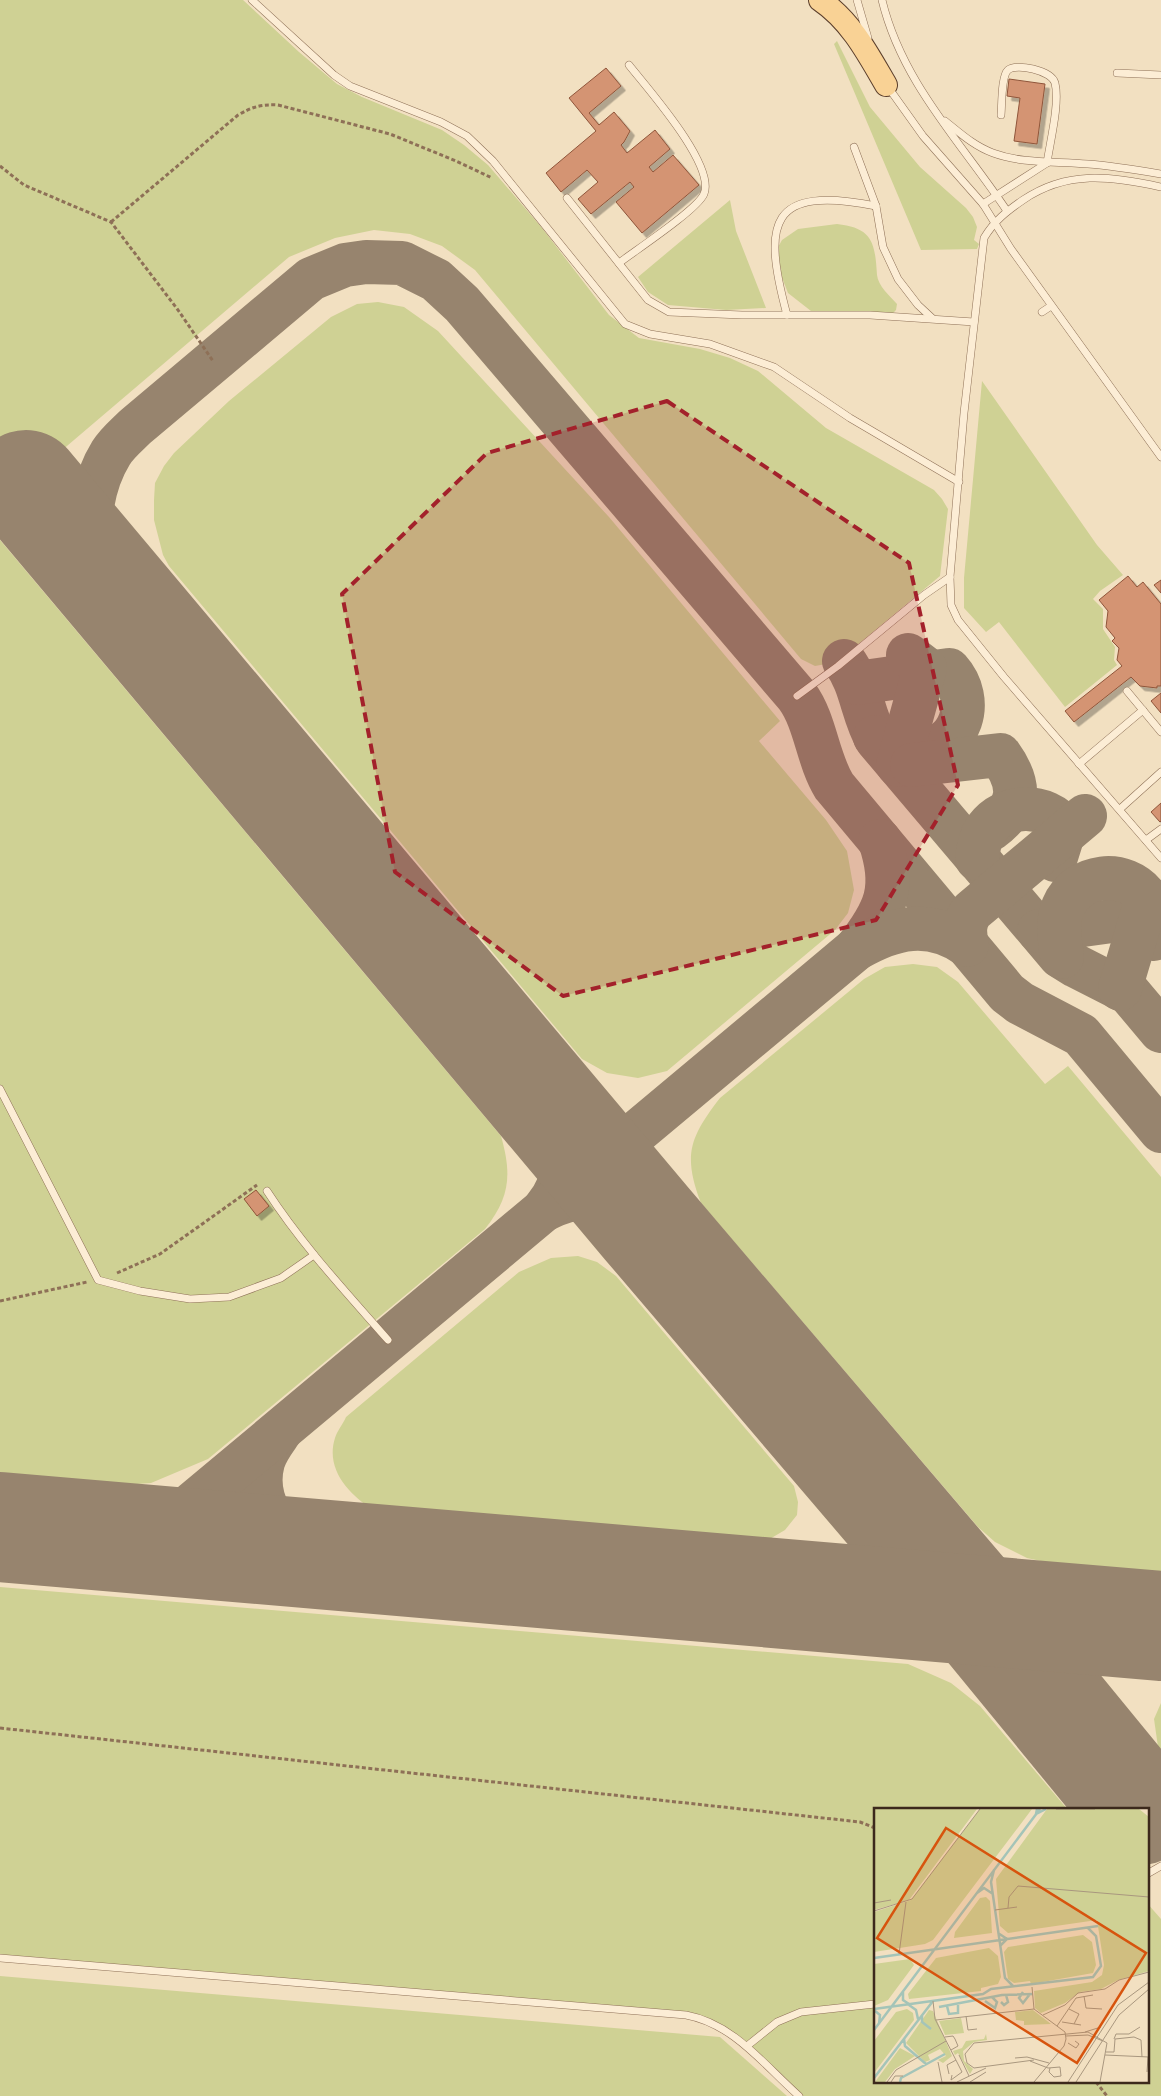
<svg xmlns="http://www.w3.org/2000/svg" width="1161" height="2096" font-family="'IBM Plex Serif',serif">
<defs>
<filter id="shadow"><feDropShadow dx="4.5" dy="4.5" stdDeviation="0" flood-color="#0004"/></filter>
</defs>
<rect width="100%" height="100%" fill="#f2e0c1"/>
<g fill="#cfd194">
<path d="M 0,0 L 243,0 L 299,52 L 337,84 L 362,97 L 442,130 L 464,145 L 488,165 L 542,228 L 609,315 L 639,338 L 700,349 L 730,358 L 758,371 L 826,428 L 934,490 L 942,499 L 948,509 L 940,576 L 837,662 L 815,666 L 801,659 L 475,270 L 442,246 L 410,234 L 374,230 L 335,238 L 289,257 L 0,503 Z"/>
<path d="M 837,41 L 870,107 L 920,167 L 966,208 L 973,217 L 977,227 L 974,240 L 979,244 L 977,249 L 921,250 L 834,44 Z"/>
<path d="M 730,200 L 736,231 L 766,308 L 726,310 L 668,305 L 648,292 L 638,277 Z"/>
<path d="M 837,224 C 873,228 875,243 877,275 C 878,286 890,296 897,304 L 896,310 L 893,313 L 811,311 L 788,293 L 781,275 L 776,251 L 782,240 L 798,229 Z"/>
<path d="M 378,302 L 404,307 L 438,331 L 609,517 L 780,721 L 759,741 L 826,820 L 847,851 L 854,890 L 848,913 L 835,930 L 667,1071 L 638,1078 L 607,1073 L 582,1059 L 169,566 L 163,555 L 154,520 L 154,500 L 155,483 L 164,466 L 174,453 L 229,401 L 331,317 L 357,304 Z"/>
<path d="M 982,381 L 1097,545 L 1123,575 L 1100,591 L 1093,599 L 1103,609 L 1103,629 L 1115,647 L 1114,660 L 1117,665 L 1065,707 L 999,622 L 986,632 L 964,608 L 964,578 Z"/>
<path d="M 0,540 L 501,1136 C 512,1175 510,1197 485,1229 L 208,1459 L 151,1483 L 109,1486 L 0,1475 Z"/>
<path d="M 913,964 L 937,967 L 958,982 L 1045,1084 L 1068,1066 L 1161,1177 L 1161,1574 L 1059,1565 L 1027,1558 L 995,1542 L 978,1527 L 701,1203 C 683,1156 689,1138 720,1098 L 864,979 L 885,967 Z"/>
<path d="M 578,1256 L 597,1262 L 616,1276 L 794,1486 L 798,1502 L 797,1515 L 785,1530 L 768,1540 L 749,1539 L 374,1510 C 349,1495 325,1469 335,1438 C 337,1431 343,1424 346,1417 L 519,1272 L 551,1258 Z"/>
<path d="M 0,1587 L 908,1664 L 951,1683 L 980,1706 L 1068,1810 L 875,1810 L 875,2082 L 1147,2082 L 1147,1903 L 1161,1919 L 1161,2096 L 803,2096 L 748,2049 L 708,2019 L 0,1955 Z"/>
<path d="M 1161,1703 L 1161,1750 L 1158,1747 L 1154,1719 Z"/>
<path d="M 0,1976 L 720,2037 L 787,2096 L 0,2096 Z"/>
</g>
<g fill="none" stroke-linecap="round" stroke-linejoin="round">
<g stroke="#97846e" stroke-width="44">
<path d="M 88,559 C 89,522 91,485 111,453 C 117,443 127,435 135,427 L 311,279 L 345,265 L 366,262 L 402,263 L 436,280 L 462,304 L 797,696 C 816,722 817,758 834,786 L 1007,993 L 1020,1003 L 1081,1035 L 1161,1131"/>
<path d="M 844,661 C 862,685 862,715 877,740 L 1060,956 L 1076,966 L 1129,993 L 1161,1031"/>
<path d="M 857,683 L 949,670 C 976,700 962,748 919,751 C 904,752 889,743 875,737"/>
<path d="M 898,765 L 925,668 L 908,655"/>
<path d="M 912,765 L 1000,755 C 1021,784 1022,806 991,829"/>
<path d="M 977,859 C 978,848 980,838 986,829 C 1005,803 1045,802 1065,828 L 1055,860"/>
<path d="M 1039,931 L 1141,917 L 1151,930 L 1154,939"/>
<path d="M 856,949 C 886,911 896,888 880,841"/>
<path d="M 1062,957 C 1060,940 1056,923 1063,907 C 1077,874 1125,867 1147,898 L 1120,989"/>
<path d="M 545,1208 C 572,1174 565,1149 553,1112"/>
<path d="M 546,1209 C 587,1188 613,1198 647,1224"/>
<path d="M 280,1432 C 273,1442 266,1451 263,1462 C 253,1499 276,1536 309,1550 C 321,1555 338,1555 351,1557"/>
<path d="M 89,1535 C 127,1535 145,1534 179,1515 L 856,949 C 894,927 929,919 967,945 C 964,932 964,921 972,911 L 1085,816"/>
</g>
<g stroke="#97846e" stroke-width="110">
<path d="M 26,485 L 647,1224 L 977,1611 L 1140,1810"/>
<path d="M 0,1527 L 1161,1626"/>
</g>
</g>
<g fill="#d49473" stroke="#8f553a" filter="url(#shadow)">
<path d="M 606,68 L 621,86 L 589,113 L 599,125 L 614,112 L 630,131 L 624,142 L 621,145 L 627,153 L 655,130 L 670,149 L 649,167 L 653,172 L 673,155 L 699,185 L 642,233 L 616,202 L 634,187 L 630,182 L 591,214 L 578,199 L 598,182 L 587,170 L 561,192 L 546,173 L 596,131 L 569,98 Z"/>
<path d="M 1009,79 L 1045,84 L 1037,144 L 1014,141 L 1020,98 L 1007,96 Z"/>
<path d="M 1128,576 L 1137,587 L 1143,582 L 1161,604 L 1161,686 L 1157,686 L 1157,688 L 1140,686 L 1131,677 L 1074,722 L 1065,711 L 1122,666 L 1117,660 L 1119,648 L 1112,641 L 1115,638 L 1106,627 L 1108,611 L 1099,600 Z"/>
<path d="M 1161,580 L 1161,593 L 1154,585 Z"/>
<path d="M 1161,693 L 1161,713 L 1151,701 Z"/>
<path d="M 1161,803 L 1161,821 L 1160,822 L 1151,812 Z"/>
<path d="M 256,1190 L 269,1206 L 257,1216 L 244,1199 Z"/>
</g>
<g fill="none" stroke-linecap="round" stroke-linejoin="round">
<defs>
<g id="lane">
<path d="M 252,0 L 334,75 L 350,86 L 441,122 L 467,136 L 493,161 L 625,324 L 650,334 L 710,344 L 774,367 L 850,418 L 959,482"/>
<path d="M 857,0 L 868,38"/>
<path d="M 882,0 C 902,83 961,142 1007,211"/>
<path d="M 1117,73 L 1161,75"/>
<path d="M 888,87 L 923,136 L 983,204 L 1011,249 L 1161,457"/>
<path d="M 1001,115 C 1002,106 1001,76 1008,70 C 1016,63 1051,70 1055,83 C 1060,103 1050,142 1047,163"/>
<path d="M 945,121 C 960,133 974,146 993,153 C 1023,164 1056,161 1088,164 C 1113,166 1137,170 1161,174"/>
<path d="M 854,147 L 876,206 L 883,247 L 898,279 L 918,305 L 932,318"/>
<path d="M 1161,187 C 1111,176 1067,170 1023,200 C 1007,211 994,221 984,238 L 964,413 L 950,577 L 951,605 L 958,620 L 1004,677 L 1161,858"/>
<path d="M 567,198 L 648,300 L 669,312 L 742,315 L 870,315 L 974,322"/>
<path d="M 983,204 L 1047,163"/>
<path d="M 619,263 C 636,250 697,210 704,194 C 716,165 647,88 629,65"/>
<path d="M 1042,312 L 1051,306"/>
<path d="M 787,315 C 762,222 769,185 876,206"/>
<path d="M 1127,691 L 1161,732"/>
<path d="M 797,696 L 838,666 L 924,595 L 950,577"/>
<path d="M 1079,764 L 1143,710"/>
<path d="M 1120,809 L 1161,772"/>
<path d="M 1146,840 L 1161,829"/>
<path d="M 0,1089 L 98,1280 L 140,1291 L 190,1299 L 229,1297 L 281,1278 L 314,1255"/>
<path d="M 267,1191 C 302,1245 346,1292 388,1340"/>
<path d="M 1147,1874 L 1161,1866"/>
<path d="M 0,1958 L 686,2015 C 734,2024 764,2065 799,2096"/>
<path d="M 747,2046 L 777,2022 L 801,2012 L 875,2004"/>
</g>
<path id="primary" d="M 820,0 C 851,21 868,54 886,85"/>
</defs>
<use href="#lane" stroke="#8e7057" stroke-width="8"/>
<use href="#primary" stroke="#5b3e2b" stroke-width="24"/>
<g stroke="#8e7057" stroke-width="3" stroke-dasharray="4 2.5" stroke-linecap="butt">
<path d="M 0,166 L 24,185 L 111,222 L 178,310 L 213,361"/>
<path d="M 111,222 L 238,115 C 252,107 261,104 278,105 L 390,134 L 456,161 L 492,178"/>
<path d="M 117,1273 L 160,1254 L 257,1185"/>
<path d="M 0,1301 L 87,1282"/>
<path d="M 0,1728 L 860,1822 L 875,1828"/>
<path d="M 1096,2082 L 1107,2096"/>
</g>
<use href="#lane" stroke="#fcedd5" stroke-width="7"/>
<use href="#primary" stroke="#f9d295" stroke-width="22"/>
</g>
<path fill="#a3212b" fill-opacity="0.2" stroke="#a3212b" stroke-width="4" stroke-dasharray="10 6" stroke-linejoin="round" d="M 667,401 L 909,563 L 958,785 L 876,920 L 563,996 L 395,872 L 342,594 L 487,453 Z"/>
<g transform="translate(874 1808)">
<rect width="275" height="275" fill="#f2e0c1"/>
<path d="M 0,1 L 103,1 L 35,92 L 0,102 ZM 106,1 L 158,1 L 59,132 L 51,136 L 0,144 L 0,104 L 37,92 ZM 173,1 L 265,1 L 275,9 L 275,163 L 244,172 L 227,181 L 206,184 L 191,195 L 167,205 L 161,200 L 160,183 L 218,174 L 228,167 L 230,157 L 223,112 L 134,125 L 126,118 L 122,71 ZM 112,89 L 116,93 L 118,125 L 80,130 L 81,124 L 106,90 ZM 209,127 L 218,134 L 222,157 L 219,165 L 157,176 L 156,173 L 140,175 L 134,171 L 130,144 L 134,139 ZM 115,140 L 124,148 L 127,169 L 124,176 L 107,180 L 107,183 L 35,191 L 34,186 L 62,150 ZM 36,151 L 40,157 L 14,192 L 0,198 L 0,156 ZM 33,201 L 39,205 L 40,212 L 0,265 L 0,233 L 22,204 ZM 55,202 L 59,203 L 78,248 L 69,255 L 64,252 L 72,248 L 66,241 L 54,247 L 56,252 L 51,254 L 32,235 ZM 159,202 L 177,216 L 150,217 L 150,213 L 142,212 L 141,204 ZM 87,210 L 90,225 L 71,227 L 65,213 ZM 112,226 L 113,232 L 100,234 L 89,243 L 90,253 L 99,261 L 96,266 L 84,245 L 81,247 L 79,243 L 88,240 L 92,233 L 110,231 ZM 26,240 L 41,248 L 21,261 L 11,274 L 1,274 Z" fill="#cfd194"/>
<path fill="none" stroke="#a4c4b8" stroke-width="2.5" d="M 163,1 L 162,6 L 172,1M 120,62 L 117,74 L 131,170 L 139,178M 103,85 L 110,80 L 119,86M 124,125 L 133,131 L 126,138M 0,150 L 224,118M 29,183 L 29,192 L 35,196M 149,184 L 145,190 L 149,195 L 156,186M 111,193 L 121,200 L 123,194 L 118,189M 127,194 L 130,197 L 134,194 L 132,187M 35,197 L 42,202 L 44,211M 73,198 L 75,206 L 84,205 L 84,197M 65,199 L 128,187 L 159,186M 0,201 L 109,186 L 117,181 L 219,169 L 227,158 L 222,128 L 214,120M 0,202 L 6,207 L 5,216M 48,207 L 48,214 L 57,221M 0,222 L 166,1M 30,231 L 31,238 L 52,256M 0,270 L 59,193M 26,274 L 27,270 L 71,246"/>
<path fill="none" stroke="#a9977f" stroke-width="1" d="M 182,1 L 221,1M 0,95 L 17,92M 134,100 L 135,89 L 144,78 L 275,89M 121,102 L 143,99M 0,103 L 38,91 L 106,1M 25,146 L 32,94M 158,179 L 160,201M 210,188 L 212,200 L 228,201M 59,193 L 61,211 L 88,264 L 77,272 L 78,267M 195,201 L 205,206 L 200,216M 169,207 L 191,197 L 204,185 L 231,181 L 245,172 L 275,164M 92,208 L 94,222 L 103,221M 62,212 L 160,201 L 191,224 L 192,231 L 190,238 L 160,274M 188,214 L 207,217M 183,218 L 202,190 L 219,187M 211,224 L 227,219M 192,228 L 214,227 L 229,233M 71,229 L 79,228 L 81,231 L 84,238 L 77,242M 240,231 L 242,226 L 255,226 L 266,219M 194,235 L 202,240 L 205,236 L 201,233M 232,244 L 240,244 L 241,231 L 260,229 L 267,232 L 268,249M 85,247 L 95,268M 231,247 L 275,249M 141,250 L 153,249 L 175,255M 160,252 L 100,260 L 93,255 L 91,246 L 100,235 L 214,224 L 233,235 L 226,274M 156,253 L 174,260 L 186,259 L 187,268 L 180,269 L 175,264 L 176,260M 64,254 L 68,274M 273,264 L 274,249M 75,266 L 73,257 L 82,252M 13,274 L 22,262 L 72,233M 17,274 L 21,268 L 29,268M 83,274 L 112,260M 96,274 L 112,264M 194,274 L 244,197 L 275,174M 202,274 L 245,207 L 275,181"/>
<path fill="#d7540e" fill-opacity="0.15" stroke="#d7540e" stroke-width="2.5" d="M 72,20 L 272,145 L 203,255 L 3,130 Z"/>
<rect width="275" height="275" fill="none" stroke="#3c291c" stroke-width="2.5"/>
</g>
</svg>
